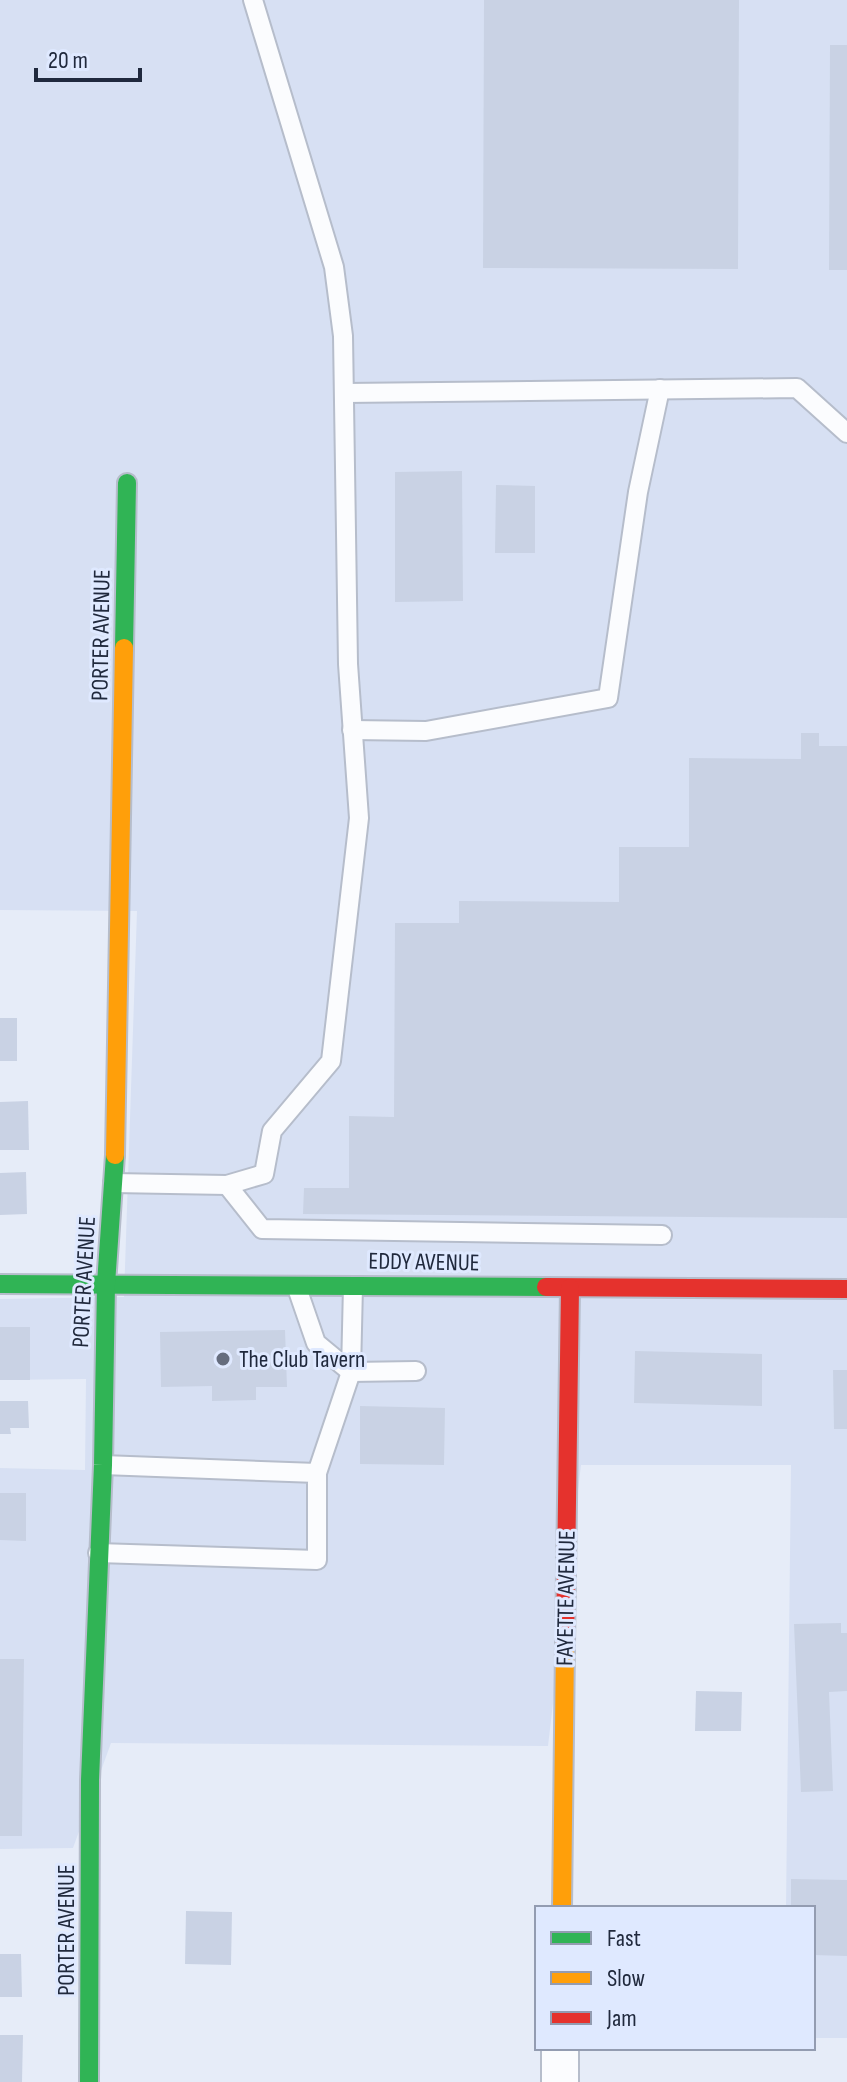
<svg xmlns="http://www.w3.org/2000/svg" width="847" height="2082" font-family="'Sofia Sans Condensed',sans-serif">
<rect width="100%" height="100%" fill="#e6ecf8"/>
<path fill="#d7e0f3" d="M 0,0 L 847,0 L 847,2038 L 813,2038 L 813,1908 L 786,1908 L 791,1465 L 581,1465 L 548,1746 L 111,1743 L 73,1848 L 0,1849 L 0,1468 L 85,1470 L 86,1379 L 0,1380 L 0,1299 L 124,1297 L 137,911 L 0,910 Z"/>
<g fill="#c9d2e4">
<path d="M 484,0 L 739,0 L 738,269 L 483,268 Z"/>
<path d="M 830,45 L 847,45 L 847,270 L 829,270 Z"/>
<path d="M 462,471 L 463,601 L 395,602 L 395,472 Z"/>
<path d="M 496,485 L 535,486 L 535,553 L 495,553 Z"/>
<path d="M 801,733 L 819,733 L 819,746 L 847,746 L 847,1218 L 303,1214 L 304,1188 L 349,1188 L 349,1116 L 394,1117 L 395,923 L 459,923 L 459,901 L 619,902 L 619,847 L 689,847 L 689,758 L 801,759 Z"/>
<rect x="0" y="1018" width="17" height="43"/>
<path d="M 28,1101 L 29,1150 L 0,1150 L 0,1102 Z"/>
<path d="M 26,1172 L 27,1214 L 0,1215 L 0,1173 Z"/>
<rect x="0" y="1327" width="30" height="53"/>
<path d="M 285,1330 L 287,1387 L 256,1387 L 256,1400 L 212,1401 L 212,1386 L 161,1387 L 160,1332 Z"/>
<path d="M 635,1351 L 762,1354 L 762,1406 L 634,1403 Z"/>
<path d="M 833,1370 L 847,1370 L 847,1429 L 834,1429 Z"/>
<path d="M 0,1401 L 28,1401 L 29,1428 L 10,1428 L 11,1434 L 0,1434 Z"/>
<path d="M 360,1406 L 445,1408 L 444,1465 L 360,1464 Z"/>
<path d="M 0,1493 L 26,1493 L 26,1541 L 0,1540 Z"/>
<path d="M 841,1623 L 841,1633 L 847,1633 L 847,1691 L 829,1692 L 833,1791 L 801,1792 L 794,1624 Z"/>
<path d="M 0,1659 L 24,1659 L 22,1836 L 0,1836 Z"/>
<path d="M 696,1691 L 742,1692 L 741,1731 L 695,1731 Z"/>
<path d="M 791,1879 L 847,1880 L 847,1956 L 813,1955 L 813,1908 L 791,1908 Z"/>
<path d="M 186,1911 L 232,1912 L 231,1965 L 185,1964 Z"/>
<path d="M 0,1954 L 21,1954 L 22,1997 L 0,1997 Z"/>
<path d="M 0,2035 L 23,2035 L 22,2082 L 0,2082 Z"/>
</g>
<g fill="none" stroke-linecap="round" stroke-linejoin="round">
<defs>
<g id="lane">
<path d="M 345,393 L 797,388 L 847,433"/>
<path d="M 352,730 L 426,731 L 608,698 L 638,492 L 660,389"/>
<path d="M 113,1183 L 227,1185 L 264,1174 L 272,1131 L 331,1061 L 359,818 L 348,664 L 343,336 L 334,267 L 253,0"/>
<path d="M 227,1185 L 262,1229 L 662,1235"/>
<path d="M 297,1288 L 316,1343 L 351,1372 L 416,1371"/>
<path d="M 317,1473 L 351,1372 L 353,1286"/>
<path d="M 98,1553 L 317,1560 L 317,1473 L 103,1465"/>
</g>
<path id="street" d="M 560,2082 L 560,2048"/>
<g id="fast">
<path d="M 124,648 L 127,483"/>
<path d="M 0,1284 L 546,1287"/>
<path d="M 89,2082 L 90,1780 L 103,1465 L 106,1284 L 115,1155"/>
</g>
<g id="slow">
<path d="M 115,1155 L 124,648"/>
<path d="M 562,1908 L 565,1644"/>
</g>
<g id="jam">
<path d="M 546,1287 L 847,1289"/>
<path d="M 565,1644 L 570,1288"/>
</g>
</defs>
<use href="#lane" stroke="#b6bdcb" stroke-width="22"/>
<use href="#street" stroke="#b6bdcb" stroke-width="40"/>
<use href="#fast" stroke="#b6bdcb" stroke-width="22"/>
<use href="#slow" stroke="#b6bdcb" stroke-width="22"/>
<use href="#jam" stroke="#b6bdcb" stroke-width="22"/>
<use href="#lane" stroke="#fbfcfe" stroke-width="18"/>
<use href="#street" stroke="#fbfcfe" stroke-width="36"/>
<use href="#fast" stroke="#30b455" stroke-width="18"/>
<use href="#slow" stroke="#ff9f0a" stroke-width="18"/>
<use href="#jam" stroke="#e5322d" stroke-width="18"/>
</g>
<circle fill="#656d7e" stroke="#dfe9ff" stroke-width="3" cx="223" cy="1359" r="8"/>
<g text-anchor="middle" dominant-baseline="central" stroke-width="6" stroke-linejoin="round" paint-order="stroke">
<g font-size="24" fill="#20293d" stroke="#dfe9ff">
<text transform="translate(101 635) rotate(-89)">PORTER AVENUE</text>
<text transform="translate(424 1262) rotate(1)">EDDY AVENUE</text>
<text transform="translate(84 1282) rotate(-87)">PORTER AVENUE</text>
<text transform="translate(566 1598) rotate(-89)">FAYETTE AVENUE</text>
<text transform="translate(66 1930) rotate(-90)">PORTER AVENUE</text>
</g>
<g font-size="24" fill="#20293d" stroke="#dfe9ff" text-anchor="start">
<text x="239" y="1359">The Club Tavern</text>
</g>
</g>
<rect x="535" y="1906" width="280" height="144" fill="#dfe9ff" stroke="#939cb1" stroke-width="2"/>
<rect x="551" y="1932" width="40" height="12" fill="#30b455" stroke="#939cb1" stroke-width="2"/>
<text x="607" y="1946" font-size="24" fill="#20293d">Fast</text>
<rect x="551" y="1972" width="40" height="12" fill="#ff9f0a" stroke="#939cb1" stroke-width="2"/>
<text x="607" y="1986" font-size="24" fill="#20293d">Slow</text>
<rect x="551" y="2012" width="40" height="12" fill="#e5322d" stroke="#939cb1" stroke-width="2"/>
<text x="607" y="2026" font-size="24" fill="#20293d">Jam</text>
<path d="M36 68v12h104v-12" fill="none" stroke="#20293d" stroke-width="4"/>
<text x="48" y="68" font-size="24" fill="#20293d" stroke="#dfe9ff" stroke-width="6" paint-order="stroke">20 m</text>
</svg>
